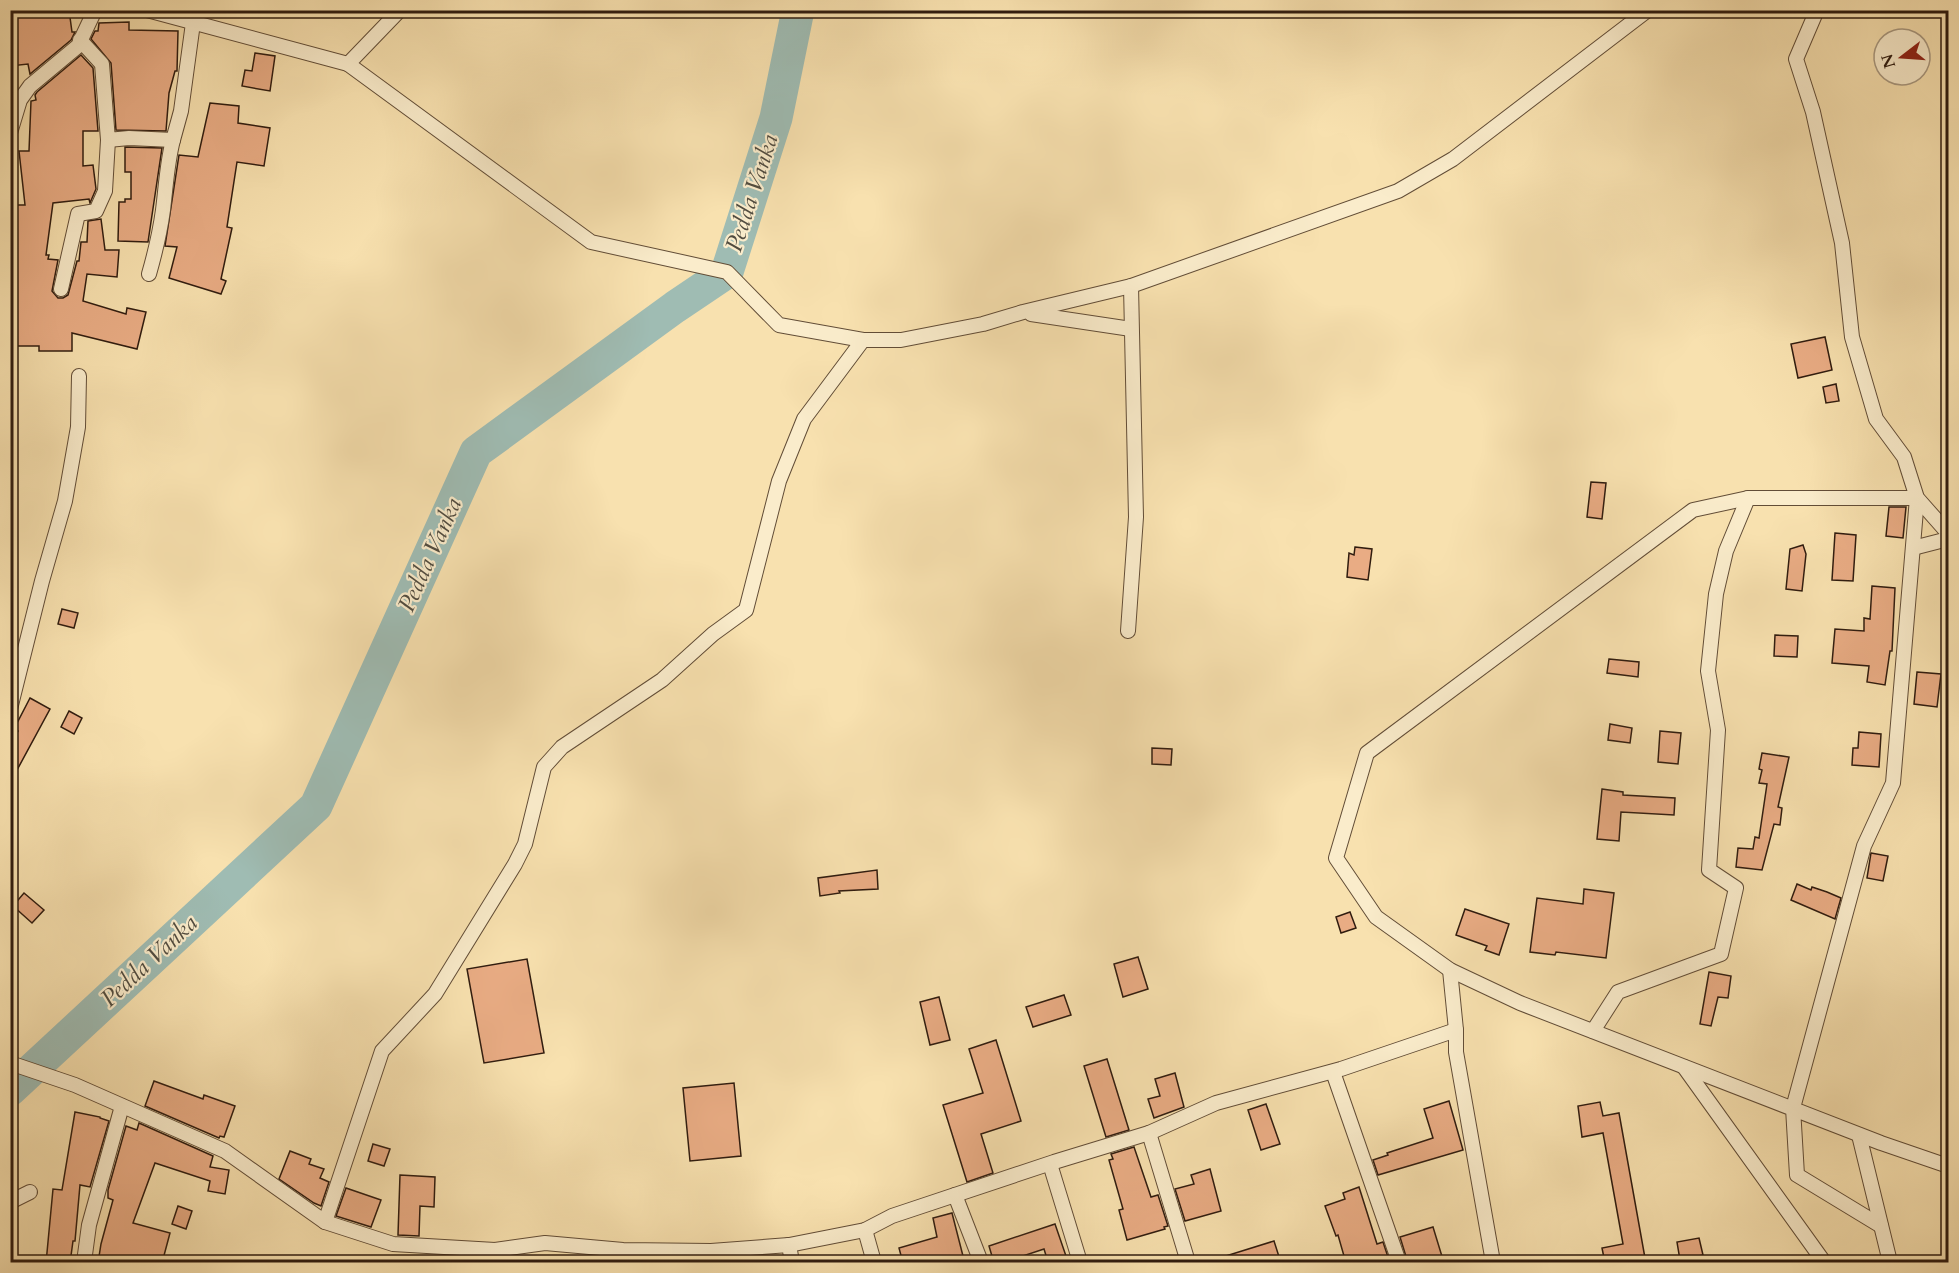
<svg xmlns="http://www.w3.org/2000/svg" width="1959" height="1273" font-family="Cardo,serif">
<rect width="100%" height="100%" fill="#f8e1af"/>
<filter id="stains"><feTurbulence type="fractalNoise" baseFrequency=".00333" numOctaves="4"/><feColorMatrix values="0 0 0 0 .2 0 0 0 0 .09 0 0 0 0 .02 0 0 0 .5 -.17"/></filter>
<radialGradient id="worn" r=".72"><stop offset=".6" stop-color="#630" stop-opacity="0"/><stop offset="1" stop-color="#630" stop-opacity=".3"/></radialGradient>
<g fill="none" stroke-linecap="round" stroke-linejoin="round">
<path stroke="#9fbcb3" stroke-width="33" d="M 10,1090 L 316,806 L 476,452 L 675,307 L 727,272 L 776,118 L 798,10"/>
</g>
<g fill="#e9ac84" stroke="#301c0f" stroke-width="1.5">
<path d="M 10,10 L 69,10 L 72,32 L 75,32 L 71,40 L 30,74 L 28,64 L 10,66 Z"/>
<path d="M 129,22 L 129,30 L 178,31 L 177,71 L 175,71 L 169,93 L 166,131 L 116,130 L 111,63 L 91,39 L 95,31 L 98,31 L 99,23 Z"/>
<path d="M 255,53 L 275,56 L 270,91 L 242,86 L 245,70 L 252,71 Z"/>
<path d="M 81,55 L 93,68 L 98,131 L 83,131 L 83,166 L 93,165 L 96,189 L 90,203 L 89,199 L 53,203 L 46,255 L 49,255 L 48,259 L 58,260 L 52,291 L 58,298 L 63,298 L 68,295 L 77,261 L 79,261 L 81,242 L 87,242 L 88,221 L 101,219 L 105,250 L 119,250 L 117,277 L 87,274 L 83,301 L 126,314 L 127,308 L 146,312 L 137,349 L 72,333 L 72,351 L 39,351 L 39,346 L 12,346 L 16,275 L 10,275 L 10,205 L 25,205 L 19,151 L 29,151 L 31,101 L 36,100 L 35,95 L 37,92 Z"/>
<path d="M 210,103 L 239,106 L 238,123 L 270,128 L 264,166 L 237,162 L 227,227 L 232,228 L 221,279 L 226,281 L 221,294 L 169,278 L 177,247 L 165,246 L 179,155 L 198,157 Z"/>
<path d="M 125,147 L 162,148 L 148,242 L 118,241 L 119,202 L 125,202 L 125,199 L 131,199 L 131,172 L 125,172 Z"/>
<path d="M 1825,337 L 1832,370 L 1798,378 L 1791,344 Z"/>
<path d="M 1836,384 L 1839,401 L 1826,403 L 1823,387 Z"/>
<path d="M 1591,482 L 1606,483 L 1602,519 L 1587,517 Z"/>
<path d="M 1889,507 L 1906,507 L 1903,538 L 1886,536 Z"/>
<path d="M 1835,533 L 1856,535 L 1853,581 L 1832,580 Z"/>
<path d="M 1803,545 L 1806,554 L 1802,591 L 1786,589 L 1790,549 Z"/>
<path d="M 1355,547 L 1372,549 L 1368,580 L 1347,577 L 1349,553 L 1354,555 Z"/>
<path d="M 1872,586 L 1895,588 L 1892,651 L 1890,651 L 1885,685 L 1867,682 L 1869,666 L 1832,663 L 1835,629 L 1864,631 L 1864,618 L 1870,619 Z"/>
<path d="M 62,609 L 78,613 L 74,628 L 58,624 Z"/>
<path d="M 1775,635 L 1798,636 L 1797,657 L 1774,656 Z"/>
<path d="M 1609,659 L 1639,662 L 1638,677 L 1607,673 Z"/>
<path d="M 1917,672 L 1941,674 L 1937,707 L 1914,704 Z"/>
<path d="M 30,698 L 50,709 L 10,783 L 10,746 L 18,731 L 14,729 Z"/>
<path d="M 69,711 L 82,718 L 74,734 L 61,727 Z"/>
<path d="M 1610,724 L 1632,728 L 1630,743 L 1608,740 Z"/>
<path d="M 1660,731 L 1681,733 L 1678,764 L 1658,762 Z"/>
<path d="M 1859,732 L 1881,734 L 1879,767 L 1852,765 L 1853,748 L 1858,748 Z"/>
<path d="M 1152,748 L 1172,749 L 1171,765 L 1152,764 Z"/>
<path d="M 1762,753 L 1789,757 L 1778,807 L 1782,808 L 1780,825 L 1774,824 L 1762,870 L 1736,867 L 1738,848 L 1753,849 L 1755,837 L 1759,838 L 1767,784 L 1759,783 L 1762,770 L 1759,769 Z"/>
<path d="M 1602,789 L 1623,792 L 1623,795 L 1675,798 L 1674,815 L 1621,812 L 1619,841 L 1597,839 Z"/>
<path d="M 1871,853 L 1888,856 L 1883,881 L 1867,878 Z"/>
<path d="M 877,870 L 878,889 L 839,891 L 840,893 L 820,896 L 818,878 Z"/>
<path d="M 1797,884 L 1811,890 L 1812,887 L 1827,892 L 1841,898 L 1835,919 L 1791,900 Z"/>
<path d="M 1584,889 L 1614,893 L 1606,958 L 1556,952 L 1555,955 L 1530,952 L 1537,898 L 1583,904 Z"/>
<path d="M 24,893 L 44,910 L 32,923 L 13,906 Z"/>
<path d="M 1465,909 L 1509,924 L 1499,955 L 1485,950 L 1487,946 L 1456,935 Z"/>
<path d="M 1350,912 L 1356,928 L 1341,933 L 1336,917 Z"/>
<path d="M 1138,957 L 1148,989 L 1123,997 L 1114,964 Z"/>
<path d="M 527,959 L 544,1053 L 484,1063 L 467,969 Z"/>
<path d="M 1709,972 L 1731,976 L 1728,998 L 1718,997 L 1711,1026 L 1700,1024 Z"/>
<path d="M 1064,995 L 1071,1015 L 1033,1027 L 1026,1007 Z"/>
<path d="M 939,997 L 950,1040 L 930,1045 L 920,1002 Z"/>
<path d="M 996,1040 L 1021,1121 L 981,1134 L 993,1173 L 967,1182 L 943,1105 L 983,1093 L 969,1049 Z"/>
<path d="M 1107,1059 L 1129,1130 L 1106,1137 L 1084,1066 Z"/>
<path d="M 1175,1073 L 1184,1107 L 1154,1118 L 1148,1099 L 1160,1096 L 1155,1079 Z"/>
<path d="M 154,1081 L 203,1099 L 204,1095 L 235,1106 L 224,1137 L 220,1136 L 219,1138 L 145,1106 Z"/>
<path d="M 734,1083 L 741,1156 L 690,1161 L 683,1088 Z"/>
<path d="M 1449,1101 L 1463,1150 L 1378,1175 L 1373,1160 L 1388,1155 L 1387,1153 L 1433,1138 L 1424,1109 Z"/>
<path d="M 1600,1102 L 1603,1116 L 1619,1113 L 1645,1258 L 1620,1263 L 1605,1263 L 1602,1248 L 1623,1244 L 1603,1133 L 1582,1137 L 1578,1106 Z"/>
<path d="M 1266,1104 L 1280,1144 L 1261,1150 L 1248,1110 Z"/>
<path d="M 75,1112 L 100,1117 L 100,1118 L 109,1121 L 90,1187 L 80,1185 L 75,1241 L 73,1241 L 70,1263 L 46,1263 L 53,1189 L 62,1190 Z"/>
<path d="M 139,1123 L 213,1156 L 210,1167 L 229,1170 L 225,1194 L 208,1191 L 210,1181 L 155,1163 L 133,1223 L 170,1233 L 162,1263 L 98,1263 L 101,1244 L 113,1200 L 108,1198 L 108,1190 L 126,1126 L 137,1130 Z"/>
<path d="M 373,1144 L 390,1149 L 384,1166 L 368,1161 Z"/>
<path d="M 1134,1147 L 1151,1197 L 1158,1195 L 1168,1226 L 1164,1227 L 1165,1229 L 1127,1240 L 1119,1210 L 1123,1209 L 1109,1160 L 1113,1159 L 1111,1154 Z"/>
<path d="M 290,1151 L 311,1159 L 309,1164 L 324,1169 L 320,1178 L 329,1182 L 321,1206 L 314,1203 L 279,1179 Z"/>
<path d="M 1210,1169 L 1221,1211 L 1185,1221 L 1175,1189 L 1194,1184 L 1191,1175 Z"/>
<path d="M 400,1175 L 435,1177 L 434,1207 L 420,1206 L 419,1236 L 398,1235 Z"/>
<path d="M 1359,1187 L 1377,1244 L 1383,1242 L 1390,1263 L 1346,1263 L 1338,1235 L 1336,1236 L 1325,1206 L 1345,1199 L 1343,1193 Z"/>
<path d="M 346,1188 L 381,1200 L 371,1227 L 336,1216 Z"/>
<path d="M 178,1206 L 192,1211 L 186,1229 L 172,1224 Z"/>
<path d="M 952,1213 L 963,1256 L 936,1263 L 903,1263 L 899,1248 L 937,1237 L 933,1218 Z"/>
<path d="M 1055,1224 L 1066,1256 L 1048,1262 L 1044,1249 L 1002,1263 L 994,1263 L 989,1246 Z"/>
<path d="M 1433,1227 L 1444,1263 L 1408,1263 L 1400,1237 Z"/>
<path d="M 1699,1238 L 1703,1255 L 1680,1260 L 1677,1242 Z"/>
<path d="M 1274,1241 L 1281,1263 L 1216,1263 L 1216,1259 Z"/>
</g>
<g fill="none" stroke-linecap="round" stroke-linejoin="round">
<defs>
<g id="street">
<path d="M 147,10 L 348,64"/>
<path d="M 400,10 L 348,64 L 591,242 L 727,272 L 779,325 L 863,340 L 901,340 L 983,324 L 1023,312 L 1131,286 L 1398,191 L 1453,159 L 1648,10"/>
<path d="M 1817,10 L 1796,59 L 1813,112 L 1842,243 L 1852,337 L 1876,419 L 1904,457 L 1917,498 L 1948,533"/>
<path d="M 80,40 L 102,64 L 108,140 L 129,138 L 173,140 L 181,111 L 193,23"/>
<path d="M 10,133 L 20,100 L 30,86 L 78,46 L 95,10"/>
<path d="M 149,274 C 155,253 160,232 163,210 C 166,186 167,163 173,140"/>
<path d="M 61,289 L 78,214 L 96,211 L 105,191 L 108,140"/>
<path d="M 1031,314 L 1131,329"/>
<path d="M 1913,548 L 1948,539"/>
<path d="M 1128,631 L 1136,517 L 1131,286"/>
<path d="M 10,709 L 42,581 L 65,501 L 78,427 L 79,376"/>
<path d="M 1450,970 L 1456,1030 L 1456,1052 L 1493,1262"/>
<path d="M 1593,1031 L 1618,992 L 1721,954 L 1736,888 L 1709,870 L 1718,730 L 1708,671 L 1716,594 L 1726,551 L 1748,498"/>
<path d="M 10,1063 L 75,1085 L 225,1151 L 325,1222 L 393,1244 L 495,1250 L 545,1243 L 623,1250 L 711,1251 L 789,1245 L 865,1230 L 892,1216 L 1054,1162 L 1149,1133 L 1216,1103 L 1341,1069 L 1456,1030"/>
<path d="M 1684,1067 L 1824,1262"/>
<path d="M 1333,1072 L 1399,1262"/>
<path d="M 1149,1133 L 1188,1262"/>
<path d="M 1859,1135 L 1890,1262"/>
<path d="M 1050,1164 L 1080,1262"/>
<path d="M 955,1195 L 981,1262"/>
<path d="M 10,1202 L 30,1192"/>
<path d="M 325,1222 L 382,1051 L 435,994 L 515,864 L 525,844 L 544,767 L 562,747 L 662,680 L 713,634 L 746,610 L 779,481 L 804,419 L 863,340"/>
<path d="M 1881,1226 L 1797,1175 L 1793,1108 L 1864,846 L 1893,783 L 1917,498 L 1748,498 L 1693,510 L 1367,753 L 1336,858 L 1376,917 L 1450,970 L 1520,1003 L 1881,1143 L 1948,1166"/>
<path d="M 865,1230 L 874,1262"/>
<path d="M 789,1245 L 792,1262"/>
<path d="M 84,1262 L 89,1225 L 122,1106"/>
</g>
</defs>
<use href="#street" stroke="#624d37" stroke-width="16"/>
<use href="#street" stroke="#faeccb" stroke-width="14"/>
</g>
<g text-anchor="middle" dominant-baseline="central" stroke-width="4.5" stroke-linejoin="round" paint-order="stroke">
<g font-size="24" font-style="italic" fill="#514c40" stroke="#faeccb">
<text transform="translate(752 193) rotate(-72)">Pedda Vanka</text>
<text transform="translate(430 555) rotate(-66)">Pedda Vanka</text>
<text transform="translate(149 961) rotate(-43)">Pedda Vanka</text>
</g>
</g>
<rect width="1959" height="1273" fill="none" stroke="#f8e1af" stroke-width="36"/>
<rect x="12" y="12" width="1935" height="1249" fill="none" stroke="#301c0f" stroke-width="3"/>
<rect x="18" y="18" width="1923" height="1237" fill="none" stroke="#301c0f" stroke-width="1.5"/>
<g transform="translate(1902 57) rotate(253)"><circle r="28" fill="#faeccb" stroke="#a99980" stroke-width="1.5"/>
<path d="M0-4.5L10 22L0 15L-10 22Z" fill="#8f2418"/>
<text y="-9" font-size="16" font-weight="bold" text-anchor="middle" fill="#301c0f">N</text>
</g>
<rect width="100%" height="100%" filter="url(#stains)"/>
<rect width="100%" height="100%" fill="url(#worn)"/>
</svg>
